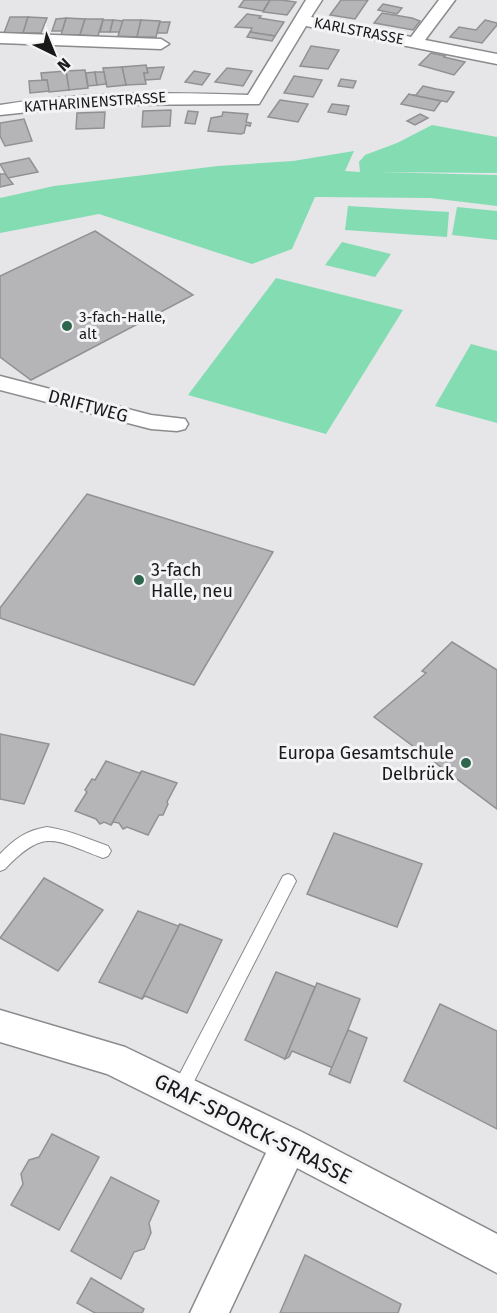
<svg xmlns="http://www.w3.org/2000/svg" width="497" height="1313" font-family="'Fira Sans',sans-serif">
<rect width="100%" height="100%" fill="#e6e6e9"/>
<g fill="#84dcb3">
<path d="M 432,125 L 497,137 L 497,173 L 377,172 L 497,175 L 497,206 L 430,198 L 315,197 L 292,249 L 252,264 L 99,214 L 0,233 L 0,198 L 54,186 L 218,166 L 293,161 L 354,151 L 345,171 L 360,172 L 359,162 L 365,155 L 397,143 Z"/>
<path d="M 348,206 L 449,212 L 447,237 L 345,230 Z"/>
<path d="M 457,207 L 497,211 L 497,240 L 452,235 Z"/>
<path d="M 342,242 L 391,254 L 375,277 L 325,265 Z"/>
<path d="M 276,278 L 403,310 L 326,434 L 188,395 Z"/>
<path d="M 471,344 L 497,351 L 497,423 L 435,406 Z"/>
</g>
<g fill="#b5b5b8" stroke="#919194" stroke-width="1.5">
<path d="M 244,0 L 270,0 L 263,11 L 239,7 Z"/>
<path d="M 270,0 L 281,0 L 296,2 L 287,15 L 263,12 Z"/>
<path d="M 341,0 L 368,0 L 355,19 L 330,15 Z"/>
<path d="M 383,4 L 402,8 L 397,14 L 378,10 Z"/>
<path d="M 382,13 L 412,18 L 420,21 L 413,30 L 374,23 Z"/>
<path d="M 247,14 L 261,16 L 259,18 L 284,22 L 275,36 L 250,32 L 252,28 L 235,27 Z"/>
<path d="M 10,17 L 28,17 L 23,33 L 4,33 Z"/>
<path d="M 28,17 L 47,18 L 41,33 L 23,33 Z"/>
<path d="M 66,18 L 85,19 L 80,35 L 61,35 Z"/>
<path d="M 66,18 L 62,31 L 52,31 L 56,19 Z"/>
<path d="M 85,19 L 103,19 L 98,36 L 80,35 Z"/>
<path d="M 103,20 L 113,20 L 110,32 L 100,32 Z"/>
<path d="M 113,20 L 123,21 L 120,32 L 110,32 Z"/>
<path d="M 123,20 L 141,20 L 137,37 L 118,36 Z"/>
<path d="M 141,20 L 160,21 L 156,37 L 137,37 Z"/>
<path d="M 485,20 L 497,23 L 497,25 L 482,43 L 450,37 L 459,27 L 476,30 Z"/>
<path d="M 160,22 L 170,22 L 167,33 L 157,33 Z"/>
<path d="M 250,32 L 275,36 L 272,41 L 247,37 Z"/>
<path d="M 311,46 L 339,50 L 328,69 L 300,66 Z"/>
<path d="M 431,53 L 445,56 L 444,57 L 465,62 L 454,75 L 419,65 Z"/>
<path d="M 146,65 L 148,73 L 144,73 L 146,84 L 126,85 L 122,67 Z"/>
<path d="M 122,67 L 126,85 L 107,87 L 103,68 Z"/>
<path d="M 164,67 L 160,79 L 145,80 L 144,73 L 148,73 L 147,68 Z"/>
<path d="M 227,68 L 252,71 L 243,86 L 215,82 Z"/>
<path d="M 85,70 L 88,88 L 69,90 L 66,71 Z"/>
<path d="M 66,71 L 69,90 L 49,92 L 47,80 L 42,80 L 41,73 Z"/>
<path d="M 194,71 L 210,74 L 202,85 L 185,82 Z"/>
<path d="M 95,72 L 97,85 L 88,86 L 86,73 Z"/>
<path d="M 95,72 L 104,72 L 106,84 L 97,85 Z"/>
<path d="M 294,76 L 322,80 L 313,97 L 284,93 Z"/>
<path d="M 341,79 L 356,81 L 353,88 L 338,86 Z"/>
<path d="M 47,80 L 49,91 L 30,93 L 29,81 Z"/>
<path d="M 423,86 L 436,89 L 454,92 L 447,102 L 412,95 L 416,95 Z"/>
<path d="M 409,94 L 412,95 L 441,101 L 434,111 L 401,104 Z"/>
<path d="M 280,100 L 308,104 L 298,122 L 268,117 Z"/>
<path d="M 332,104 L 349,106 L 346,115 L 328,112 Z"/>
<path d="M 171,110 L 170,126 L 142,127 L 143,111 Z"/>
<path d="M 188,111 L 198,112 L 195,124 L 185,123 Z"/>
<path d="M 105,112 L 104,128 L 76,129 L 77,113 Z"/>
<path d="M 223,112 L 248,114 L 246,122 L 251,123 L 250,126 L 246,125 L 244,133 L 241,134 L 208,131 L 211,118 L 222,116 Z"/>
<path d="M 420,114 L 428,118 L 415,125 L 407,121 Z"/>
<path d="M 24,119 L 32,141 L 5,146 L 0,136 L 0,123 Z"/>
<path d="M 29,158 L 38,172 L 8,178 L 0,164 Z"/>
<path d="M 0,174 L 5,174 L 13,184 L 0,187 Z"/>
<path d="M 95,231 L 193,295 L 31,380 L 0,357 L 0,276 Z"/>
<path d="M 87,494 L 273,552 L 194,685 L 0,618 L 0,608 Z"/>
<path d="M 452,642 L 497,670 L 497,809 L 374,717 L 426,673 L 422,671 Z"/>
<path d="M 0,734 L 49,744 L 24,804 L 0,799 Z"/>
<path d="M 106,761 L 139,773 L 142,771 L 111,825 L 104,822 L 100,824 L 96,819 L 75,811 L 87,792 L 85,790 L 92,779 L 95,780 Z"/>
<path d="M 142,771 L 177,783 L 167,802 L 168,804 L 163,815 L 159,815 L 148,835 L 127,827 L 123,829 L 119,823 L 113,822 L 111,825 Z"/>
<path d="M 334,833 L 422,864 L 397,927 L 307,894 Z"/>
<path d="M 44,878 L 103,910 L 58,971 L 0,938 Z"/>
<path d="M 138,911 L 178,926 L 180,924 L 142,999 L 99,982 Z"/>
<path d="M 180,924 L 222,940 L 187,1013 L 145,996 L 142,999 Z"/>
<path d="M 276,972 L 315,987 L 285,1059 L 245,1040 Z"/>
<path d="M 317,983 L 360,999 L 333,1068 L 292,1051 L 289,1057 L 285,1059 Z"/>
<path d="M 440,1004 L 497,1031 L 497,1129 L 404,1081 Z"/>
<path d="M 348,1030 L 367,1038 L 350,1083 L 329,1074 Z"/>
<path d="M 52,1134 L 99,1157 L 59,1230 L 11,1205 L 23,1184 L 21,1174 L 29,1160 L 39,1157 Z"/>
<path d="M 111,1177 L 159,1201 L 149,1223 L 151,1233 L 144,1249 L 134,1252 L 121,1279 L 71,1251 Z"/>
<path d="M 305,1255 L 401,1304 L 398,1313 L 280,1313 Z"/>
<path d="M 91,1278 L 144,1309 L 142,1313 L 95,1313 L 77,1303 Z"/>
</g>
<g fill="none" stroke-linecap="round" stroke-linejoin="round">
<defs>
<g id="service">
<path d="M 47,827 C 69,830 88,839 108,846 L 111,851 L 108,856 L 103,858 C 54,840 45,827 5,869 L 0,871 L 0,854 C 14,839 27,830 47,827 Z"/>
<path d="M 288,874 L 293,876 L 296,881 L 186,1097 L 180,1100 L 174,1097 L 171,1091 L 174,1085 L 283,876 Z"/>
</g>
<g id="minor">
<path d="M 306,0 L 322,0 L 311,17 L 411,37 L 439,0 L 455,0 L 425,40 L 497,54 L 497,64 L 306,26 L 259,104 L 95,105 L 0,115 L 0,105 C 82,92 165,92 248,95 Z"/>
<path d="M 0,33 L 161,39 L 169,44 L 161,49 L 0,43 Z"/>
<path d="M 0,376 L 151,415 L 185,419 L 188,424 L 185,429 L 177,431 L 151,429 L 0,390 Z"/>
<path d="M 0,1010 L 125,1047 L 302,1132 L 497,1234 L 497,1273 L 297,1168 L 229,1313 L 190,1313 L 266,1153 L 107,1074 L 0,1042 Z"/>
</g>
</defs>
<use href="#service" stroke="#8b8b8e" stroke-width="2"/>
<use href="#minor" stroke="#8b8b8e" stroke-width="3"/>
<use href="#service" fill="#fff" fill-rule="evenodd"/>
<use href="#minor" fill="#fff" fill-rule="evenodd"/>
</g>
<g fill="#2d664d" stroke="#f4f3f6" stroke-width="2">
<circle cx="67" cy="326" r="6"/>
<circle cx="139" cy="580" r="6"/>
<circle cx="466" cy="763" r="6"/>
</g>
<g text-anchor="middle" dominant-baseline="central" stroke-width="6" stroke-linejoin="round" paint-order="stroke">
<g font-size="15" fill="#19191a" stroke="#f4f3f6">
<text transform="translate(359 31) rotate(11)">KARLSTRASSE</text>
<text transform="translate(95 102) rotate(-4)">KATHARINENSTRASSE</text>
</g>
<g font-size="15" fill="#19191a" stroke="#f4f3f6" text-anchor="start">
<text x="79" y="317">3-fach-Halle,<tspan x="79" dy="17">alt</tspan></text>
</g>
<g font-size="18" fill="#19191a" stroke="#f4f3f6">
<text transform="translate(88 406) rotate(15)">DRIFTWEG</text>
</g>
<g font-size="18" fill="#19191a" stroke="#f4f3f6" text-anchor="start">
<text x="151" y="570">3-fach<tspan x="151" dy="21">Halle, neu</tspan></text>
<text x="454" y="753" text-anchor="end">Europa Gesamtschule<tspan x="454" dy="21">Delbrück</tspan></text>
</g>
<g font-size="21" fill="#19191a" stroke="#f4f3f6">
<text transform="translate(253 1129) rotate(27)">GRAF-SPORCK-STRASSE</text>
</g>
</g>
<g transform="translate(54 54) rotate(137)" stroke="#f4f3f6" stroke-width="4.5" paint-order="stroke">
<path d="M0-4.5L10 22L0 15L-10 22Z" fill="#19191a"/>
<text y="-9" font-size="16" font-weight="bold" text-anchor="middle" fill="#19191a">N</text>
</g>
</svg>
